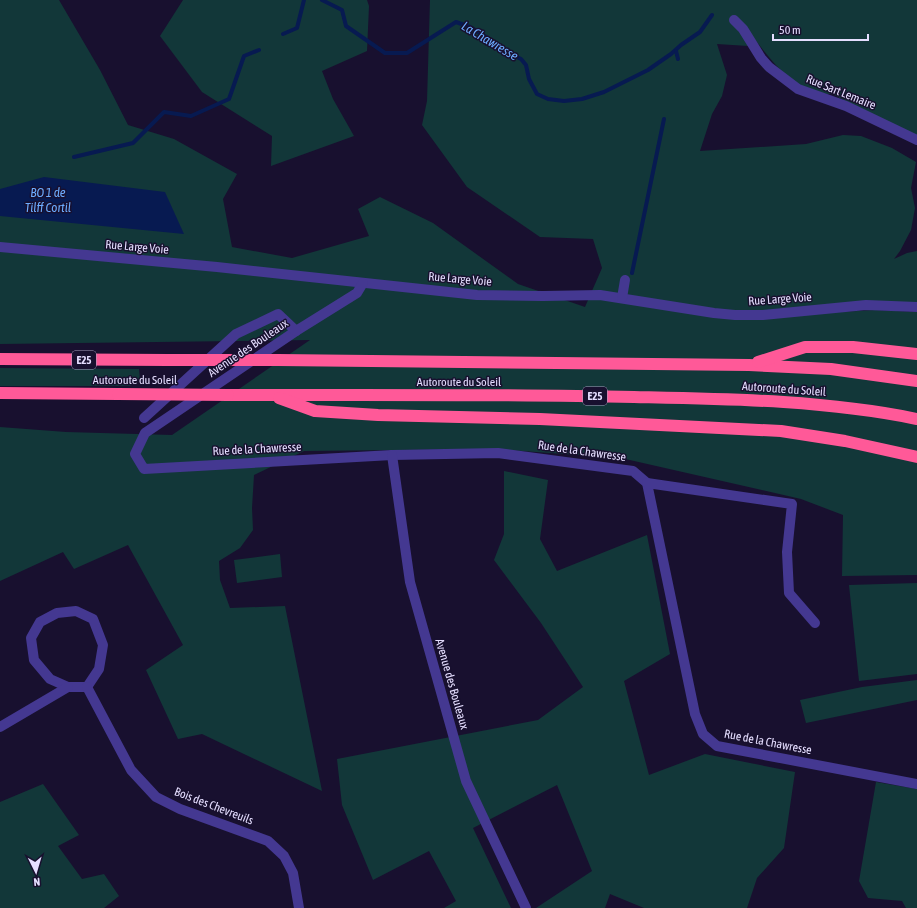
<svg xmlns="http://www.w3.org/2000/svg" width="917" height="908" font-family="'Asap Condensed',sans-serif">
<rect width="100%" height="100%" fill="#18102f"/>
<g fill="#123739">
<path d="M 0,0 L 59,0 L 100,70 L 128,125 L 174,139 L 237,174 L 223,199 L 232,247 L 292,258 L 369,236 L 358,209 L 380,197 L 433,223 L 518,284 L 585,307 L 602,268 L 593,239 L 540,237 L 467,187 L 422,125 L 427,101 L 430,0 L 917,0 L 917,137 L 832,94 C 827,94 821,94 816,92 C 789,84 773,62 756,41 L 748,46 L 717,44 L 727,75 L 722,96 L 712,114 L 700,151 L 806,144 L 843,135 L 861,136 L 892,148 L 916,162 L 911,188 L 915,208 L 911,230 L 900,251 L 894,259 L 907,253 L 917,251 L 917,304 L 777,309 L 765,319 L 822,313 L 875,310 L 917,312 L 917,575 L 842,576 L 843,515 L 801,499 L 621,458 L 492,449 L 304,451 L 254,475 L 252,508 L 253,530 L 240,548 L 219,561 L 220,580 L 230,608 L 285,606 L 322,791 L 202,734 L 178,739 L 146,670 L 183,645 L 128,545 L 74,569 L 63,552 L 0,581 L 0,427 L 66,432 L 172,435 L 310,340 L 0,344 Z"/>
<path d="M 183,0 L 367,0 L 369,6 L 367,51 L 322,71 L 333,99 L 354,136 L 271,166 L 272,136 L 202,92 L 160,36 Z"/>
<path d="M 0,368 L 139,369 L 140,380 L 130,386 L 0,386 Z"/>
<path d="M 504,471 L 548,480 L 540,539 L 557,571 L 647,535 L 670,654 L 624,681 L 649,775 L 705,754 L 795,772 L 784,848 L 757,878 L 747,908 L 644,908 L 610,894 L 605,908 L 536,908 L 592,871 L 557,785 L 473,828 L 511,908 L 444,908 L 456,901 L 429,851 L 373,880 L 342,805 L 337,759 L 538,720 L 583,687 L 541,623 L 494,560 L 504,534 Z"/>
<path d="M 280,554 L 282,577 L 237,583 L 234,560 Z"/>
<path d="M 917,583 L 917,674 L 859,681 L 849,585 Z"/>
<path d="M 917,680 L 917,700 L 806,723 L 800,700 L 862,687 Z"/>
<path d="M 876,782 L 917,789 L 917,908 L 906,908 L 902,901 L 868,898 L 859,881 Z"/>
<path d="M 43,784 L 79,835 L 58,846 L 82,879 L 104,874 L 119,896 L 104,908 L 0,908 L 0,802 Z"/>
</g>
<path fill="#071a51" d="M 44,177 L 165,192 L 184,234 L 0,216 L 0,189 Z"/>
<g fill="none" stroke-linecap="round" stroke-linejoin="round">
<g stroke="#071a51" stroke-width="4">
<path d="M 322,0 L 342,10 L 346,26 L 385,53 L 407,53 L 456,22 L 470,27 L 486,37 L 498,48 L 521,59 L 526,65 L 529,79 L 537,94 L 548,99 L 564,101 L 582,99 L 604,92 L 648,70 L 671,54 L 681,45 L 700,32 L 712,15"/>
<path d="M 283,34 L 297,28 L 304,0"/>
<path d="M 676,51 L 678,59"/>
<path d="M 74,157 L 133,143 L 164,112 L 191,116 L 229,99 L 244,56 L 259,50"/>
<path d="M 632,273 L 664,119"/>
</g>
<g stroke="#443891" stroke-width="10">
<path d="M 734,20 L 743,29 L 761,58 L 769,67 L 798,89 L 846,106 L 917,140"/>
<path d="M 0,247 L 217,267 L 477,295 L 543,296 L 600,295 L 714,313 L 735,315 L 763,315 L 866,305 L 917,307"/>
<path d="M 363,283 L 357,293 L 296,331 L 145,433 L 135,454 L 144,469 L 392,455 L 498,453 L 633,471 L 647,483 L 695,714 L 703,734 L 717,746 L 917,784"/>
<path d="M 622,298 L 625,280"/>
<path d="M 144,418 L 236,334 L 278,314 L 296,331"/>
<path d="M 392,455 L 410,582 L 466,781 L 526,908"/>
<path d="M 647,483 L 792,504 L 787,552 L 789,593 L 815,623"/>
<path d="M 76,611 L 93,619 L 103,645 L 99,669 L 87,687 L 68,687 L 50,679 L 34,660 L 31,638 L 40,622 L 57,613 Z"/>
<path d="M 87,687 L 131,770 L 156,797 L 180,809 L 268,841 L 284,856 L 293,873 L 299,908"/>
<path d="M 0,727 L 68,687"/>
</g>
<g stroke="#ff5998" stroke-width="12">
<path d="M 0,359 L 168,360"/>
<path d="M 278,360 L 749,365 L 831,369 L 917,381"/>
<path d="M 758,362 L 805,347 L 853,347 L 917,354"/>
<path d="M 0,393 L 118,394"/>
<path d="M 228,395 C 363,395 499,394 634,397 C 729,399 824,400 917,419"/>
<path d="M 279,398 L 315,411 L 378,415 L 540,419 L 781,431 L 845,441 L 917,457"/>
</g>
<g stroke="#ff5998" stroke-width="12">
<path d="M 168,360 L 278,360"/>
<path d="M 118,394 L 228,395"/>
</g>
</g>
<g text-anchor="middle" dominant-baseline="central" stroke-width="3" stroke-linejoin="round" paint-order="stroke">
<g fill="#18102f" stroke="#a8a0c1" stroke-width="1">
<rect x="72" y="351" width="24" height="18" rx="3"/>
<rect x="583" y="387" width="24" height="18" rx="3"/>
</g>
<g font-size="11" font-weight="bold" fill="#e5deff">
<text x="84" y="360">E25</text>
<text x="595" y="396">E25</text>
</g>
<g font-size="12" fill="#e5deff" stroke="#18102f">
<text transform="translate(841 92) rotate(22)">Rue Sart Lemaire</text>
<text transform="translate(137 247) rotate(5)">Rue Large Voie</text>
<text transform="translate(460 279) rotate(5)">Rue Large Voie</text>
<text transform="translate(780 299) rotate(-4)">Rue Large Voie</text>
<text transform="translate(248 348) rotate(-34)">Avenue des Bouleaux</text>
<text x="135" y="380">Autoroute du Soleil</text>
<text x="459" y="382">Autoroute du Soleil</text>
<text transform="translate(784 389) rotate(4)">Autoroute du Soleil</text>
<text transform="translate(257 449) rotate(-3)">Rue de la Chawresse</text>
<text transform="translate(582 451) rotate(8)">Rue de la Chawresse</text>
<text transform="translate(452 684) rotate(74)">Avenue des Bouleaux</text>
<text transform="translate(768 742) rotate(11)">Rue de la Chawresse</text>
<text transform="translate(214 806) rotate(21)">Bois des Chevreuils</text>
</g>
<g font-size="13" font-style="italic" fill="#6cacff" stroke="#18102f">
<text transform="translate(490 41) rotate(31)">La Chawresse</text>
<text x="48" y="192">BO 1 de<tspan x="48" dy="15">Tilff Cortil</tspan></text>
</g>
</g>
<g transform="translate(36 872) rotate(175)" stroke="#18102f" stroke-width="3" paint-order="stroke">
<path d="M0-3L7 15L0 10L-7 15Z" fill="#e5deff"/>
<text y="-6" font-size="11" font-weight="bold" text-anchor="middle" fill="#e5deff">N</text>
</g>
<path d="M773 34v6h95v-6" fill="none" stroke="#e5deff" stroke-width="2"/>
<text x="779" y="34" font-size="12" fill="#e5deff" stroke="#18102f" stroke-width="3" paint-order="stroke">50 m</text>
</svg>
